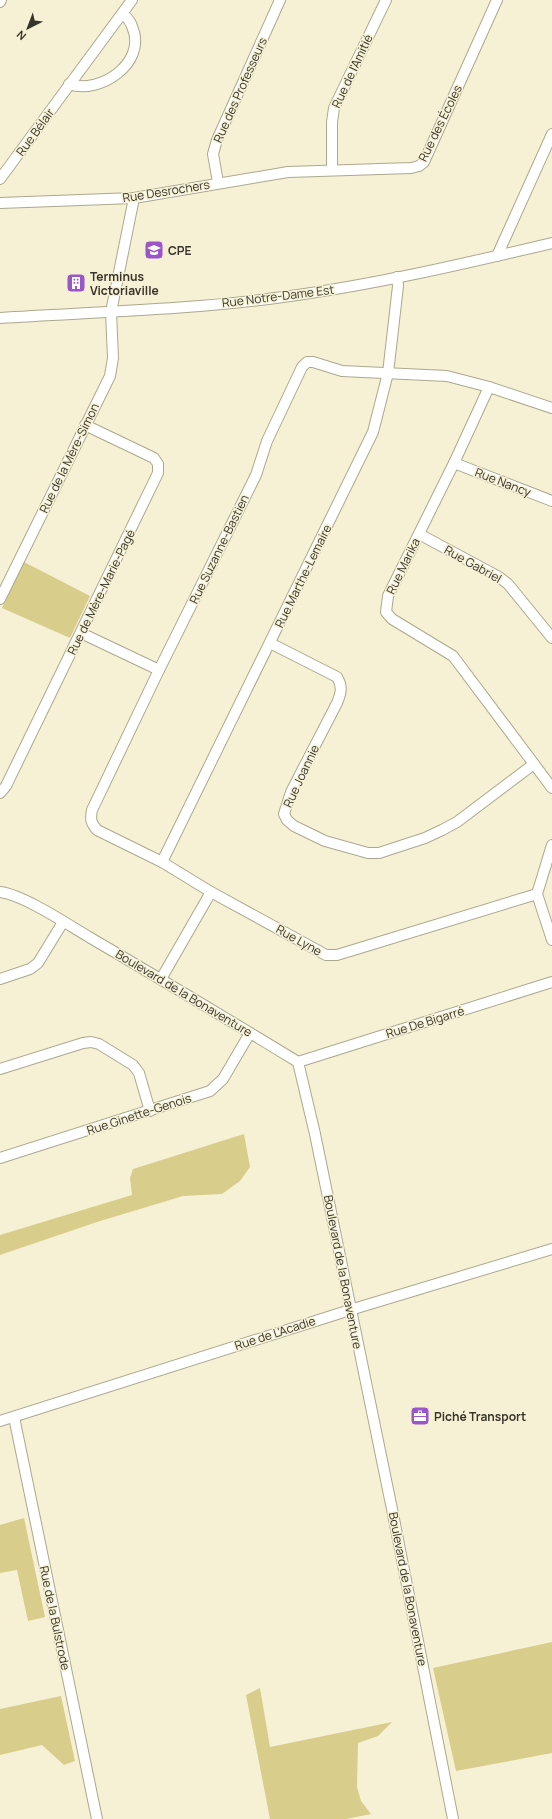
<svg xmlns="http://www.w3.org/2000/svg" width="552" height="1819" font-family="Manrope,sans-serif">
<rect width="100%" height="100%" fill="#f6f1d5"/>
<g fill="#d9cd8b">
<path d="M 24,562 L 90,596 L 70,638 L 2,608 Z"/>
<path d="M 244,1134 L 250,1167 L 240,1181 L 222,1194 L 183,1196 L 97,1222 L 0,1255 L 0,1235 L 132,1195 L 130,1178 L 133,1169 Z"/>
<path d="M 24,1518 L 45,1617 L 28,1621 L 17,1570 L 0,1573 L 0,1525 Z"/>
<path d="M 552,1642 L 552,1753 L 456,1771 L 433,1668 Z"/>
<path d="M 260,1688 L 270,1747 L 392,1722 L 378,1736 L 358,1743 L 357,1787 L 361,1801 L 371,1814 L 346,1819 L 270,1819 L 246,1695 Z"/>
<path d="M 61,1696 L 75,1761 L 64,1765 L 42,1745 L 0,1755 L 0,1709 Z"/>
</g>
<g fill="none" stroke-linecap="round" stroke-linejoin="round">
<defs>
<g id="minor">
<path d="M 0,2 L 1,0"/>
<path d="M 69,84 C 100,95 146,63 133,29 C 131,23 129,18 123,15"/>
<path d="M 332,170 L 332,122 L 334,108 L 386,0"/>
<path d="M 0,179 L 132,0"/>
<path d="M 218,182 L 213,154 L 217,140 L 280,0"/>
<path d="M 0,203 L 134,198 L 288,172 L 411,168 L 419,166 L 424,162 L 497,0"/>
<path d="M 497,256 L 552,134"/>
<path d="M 0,318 C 94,312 189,310 283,297 C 373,285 463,264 552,243"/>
<path d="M 489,387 L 454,463 L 388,596 L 386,612 L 392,619 L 453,656 L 552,788"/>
<path d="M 454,463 L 552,501"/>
<path d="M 419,534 L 499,577 L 508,584 L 552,638"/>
<path d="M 0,599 L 110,376 L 113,358 L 111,312 L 134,198"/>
<path d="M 81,633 L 159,670"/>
<path d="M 270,643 L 337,677 C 343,687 341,693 337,703 L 291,792 L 284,814 L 287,820 L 294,826 L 325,841 L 368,853 L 379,853 L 425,838 L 442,830 L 457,822 L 534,764"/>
<path d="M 0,793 L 6,786 L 158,473 L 158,464 L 154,458 L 85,425"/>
<path d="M 552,845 L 537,894 L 552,940"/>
<path d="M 162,862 L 373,432 L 388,373 L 398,286 L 397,277"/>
<path d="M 0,892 C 24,895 67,924 89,937 C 159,978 229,1020 298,1062 L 315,1134 L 393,1514 L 453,1819"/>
<path d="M 537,894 L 337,955 L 326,955 L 211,892 L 162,862 L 97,830 C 91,823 90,819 92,810 L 159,670 L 256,475 L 267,441 L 302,367 L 307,362 L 313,362 L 342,371 L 447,376 L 489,387 L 552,408"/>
<path d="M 0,979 L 30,969 L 38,963 L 63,922"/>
<path d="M 161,979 L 211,892"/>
<path d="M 298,1062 L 552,982"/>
<path d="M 0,1069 L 83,1043 L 91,1042 L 99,1044 L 133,1065 L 139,1073 L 150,1111"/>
<path d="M 0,1158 L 210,1091 L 223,1079 L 250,1033"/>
<path d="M 14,1417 L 97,1819"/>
<path d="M 0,1421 L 350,1310 L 552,1249"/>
</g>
</defs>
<use href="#minor" stroke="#aca88e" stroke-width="12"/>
<use href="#minor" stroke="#fff" stroke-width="10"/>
</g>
<defs>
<symbol id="school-square" viewBox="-11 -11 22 22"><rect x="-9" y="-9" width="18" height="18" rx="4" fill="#9a55ca" stroke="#f6f1d5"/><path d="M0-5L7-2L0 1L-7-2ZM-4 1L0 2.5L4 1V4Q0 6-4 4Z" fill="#fff"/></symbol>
<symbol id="building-square" viewBox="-11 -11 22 22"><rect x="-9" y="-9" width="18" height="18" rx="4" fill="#9a55ca" stroke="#f6f1d5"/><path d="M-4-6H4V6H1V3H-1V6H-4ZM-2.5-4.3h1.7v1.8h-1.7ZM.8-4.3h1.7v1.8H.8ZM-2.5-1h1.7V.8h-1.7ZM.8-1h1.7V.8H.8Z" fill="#fff"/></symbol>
<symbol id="office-square" viewBox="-11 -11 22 22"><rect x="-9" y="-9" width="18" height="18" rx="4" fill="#9a55ca" stroke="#f6f1d5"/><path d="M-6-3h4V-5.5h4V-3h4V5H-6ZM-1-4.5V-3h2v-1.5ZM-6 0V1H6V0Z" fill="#fff"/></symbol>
</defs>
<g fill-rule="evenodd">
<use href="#school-square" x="143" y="239" width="22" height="22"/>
<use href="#building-square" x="65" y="272" width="22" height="22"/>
<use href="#office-square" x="409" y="1405" width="22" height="22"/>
</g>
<g text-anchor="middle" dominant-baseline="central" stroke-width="3" stroke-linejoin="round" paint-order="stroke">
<g font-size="12" fill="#37352b" stroke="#f6f1d5">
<text transform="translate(352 71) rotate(-65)">Rue de l'Amitié</text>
<text transform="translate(240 90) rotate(-66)">Rue des Professeurs</text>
<text transform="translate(440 123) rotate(-64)">Rue des Écoles</text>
<text transform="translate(35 132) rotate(-54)">Rue Bélair</text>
<text transform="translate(166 191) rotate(-9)">Rue Desrochers</text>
<text transform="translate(278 296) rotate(-7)">Rue Notre-Dame Est</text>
<text transform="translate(69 458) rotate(-64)">Rue de la Mère-Simon</text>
<text transform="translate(503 482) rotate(21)">Rue Nancy</text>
<text transform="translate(219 549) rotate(-64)">Rue Suzanne-Bastien</text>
<text transform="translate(473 564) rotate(29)">Rue Gabriel</text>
<text transform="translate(403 566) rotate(-64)">Rue Marika</text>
<text transform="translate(303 576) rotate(-64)">Rue Marthe-Lemaire</text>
<text transform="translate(101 592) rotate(-64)">Rue de Mère-Marie-Pagé</text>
<text transform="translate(301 776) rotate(-65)">Rue Joannie</text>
<text transform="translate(299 940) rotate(29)">Rue Lyne</text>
<text transform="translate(184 993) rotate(31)">Boulevard de la Bonaventure</text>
<text transform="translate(425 1022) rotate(-17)">Rue De Bigarré</text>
<text transform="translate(139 1114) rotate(-18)">Rue Ginette-Genois</text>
<text transform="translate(343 1272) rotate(79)">Boulevard de la Bonaventure</text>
<text transform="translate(275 1333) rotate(-18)">Rue de L'Acadie</text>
<text transform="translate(408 1589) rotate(79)">Boulevard de la Bonaventure</text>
<text transform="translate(55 1618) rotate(78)">Rue de la Bulstrode</text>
</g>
<g font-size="12" font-weight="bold" fill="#37352b" stroke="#f6f1d5" text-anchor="start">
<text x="168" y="250">CPE</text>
<text x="90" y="276">Terminus<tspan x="90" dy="14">Victoriaville</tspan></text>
<text x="434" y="1416">Piché Transport</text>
</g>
</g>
<g transform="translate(28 28) rotate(222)" stroke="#f6f1d5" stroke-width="3" paint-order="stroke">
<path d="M0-3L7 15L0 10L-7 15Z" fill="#37352b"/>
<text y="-6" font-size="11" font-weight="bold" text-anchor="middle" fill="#37352b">N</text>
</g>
</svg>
